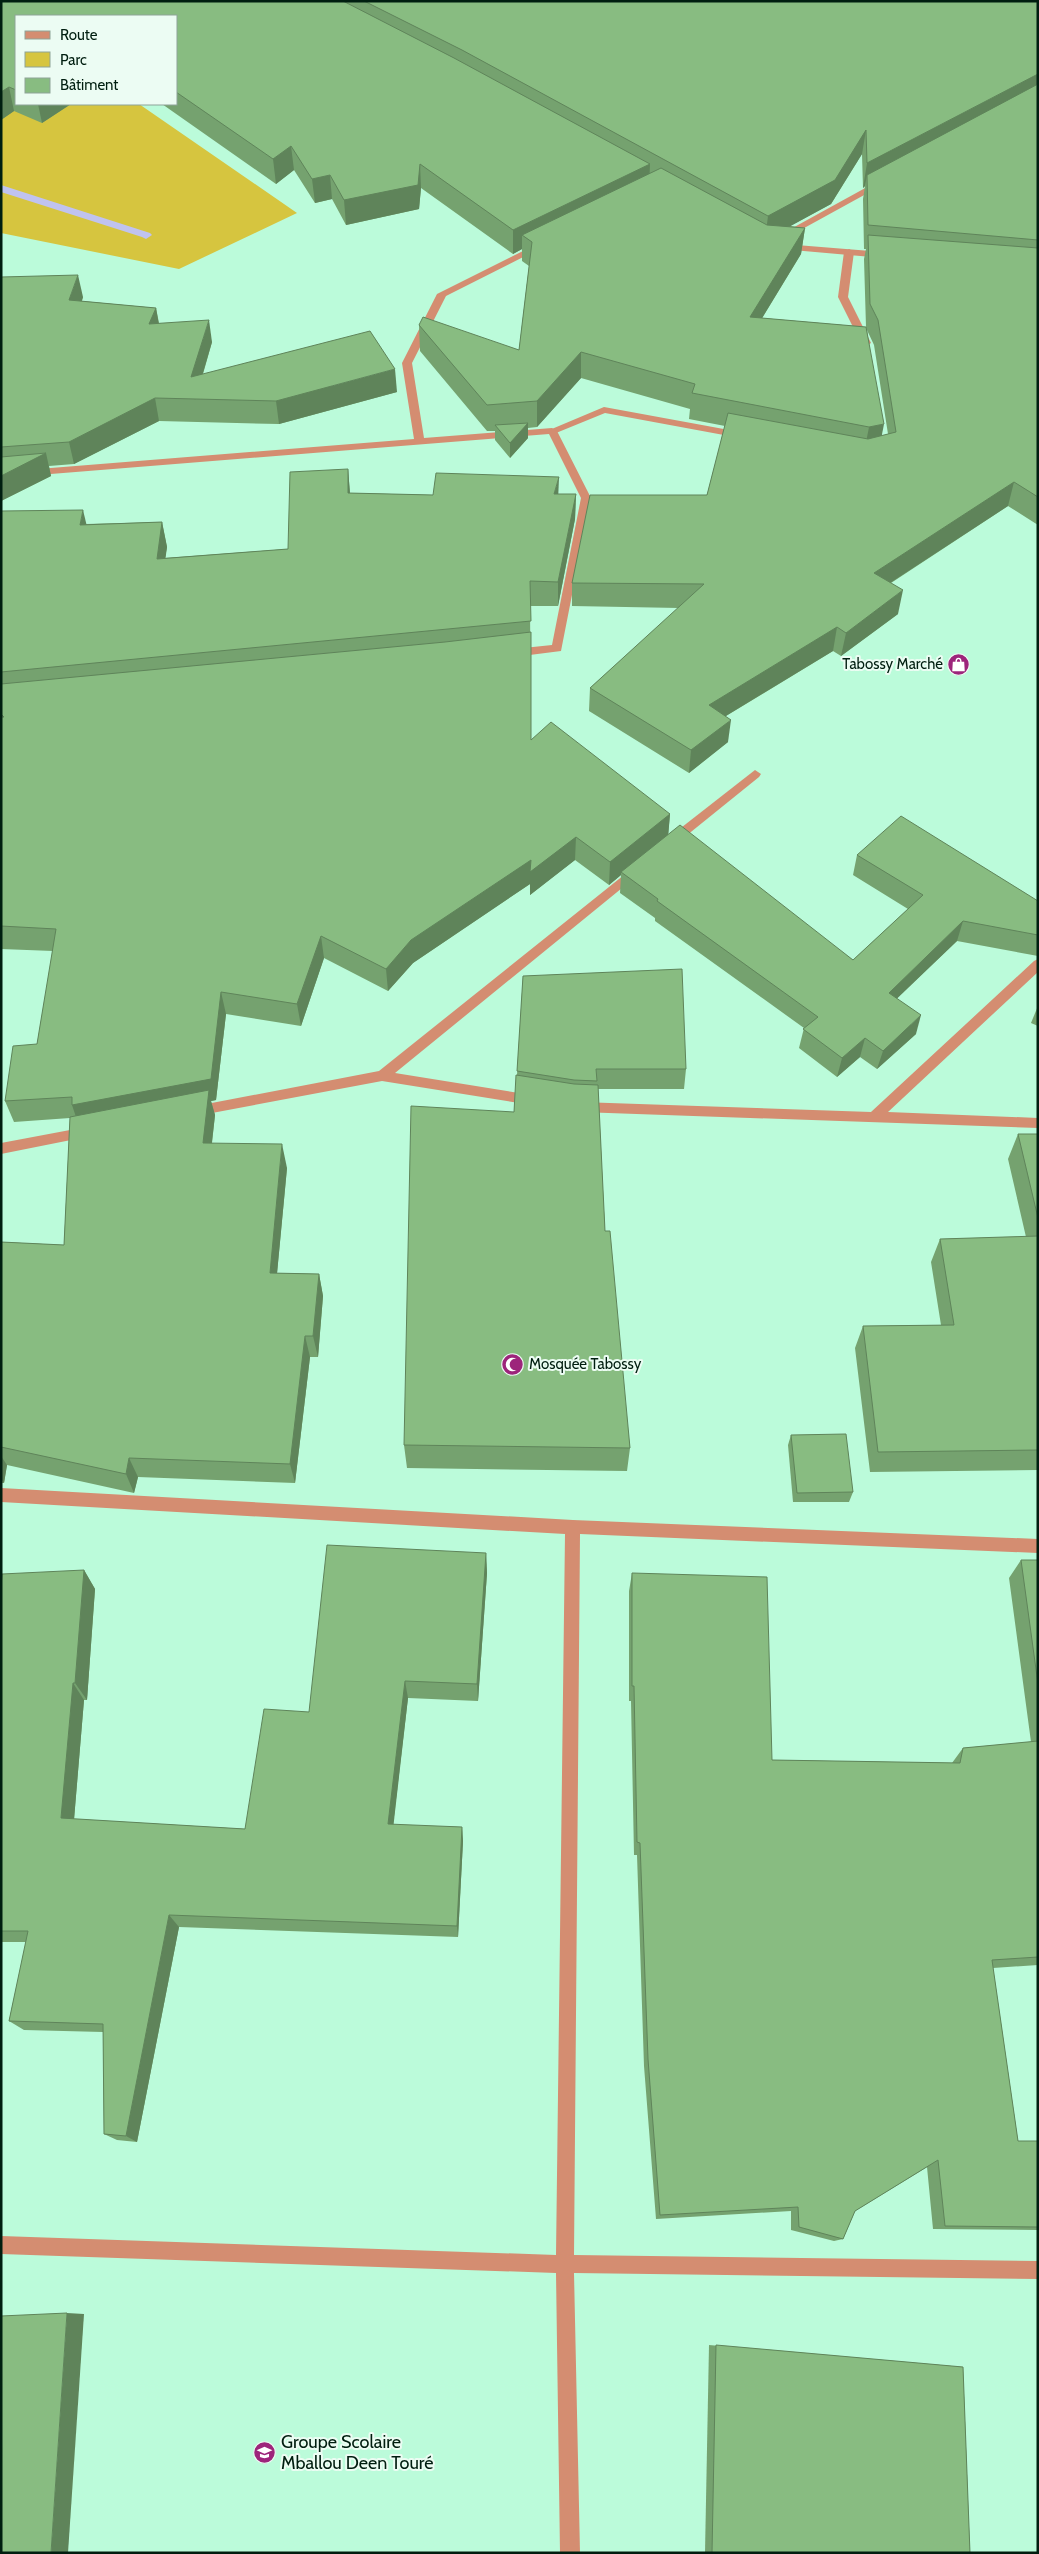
<svg xmlns="http://www.w3.org/2000/svg" width="1039" height="2554" font-family="Cabin,sans-serif">
<rect width="100%" height="100%" fill="#bbfbda"/>
<path fill="#d6c53f" d="M 1,68 L 16,104 L 139,104 L 297,213 L 179,269 L 1,233 Z"/>
<g fill="none" stroke-linecap="round" stroke-linejoin="round">
<path fill="#c0c3ef" fill-rule="evenodd" d="M 1,185 L 150,233 L 152,235 L 146,239 L 142,237 L 1,192 Z"/>
<g fill="#d48d71" fill-rule="evenodd">
<path d="M 849,249 L 854,252 L 848,297 L 871,343 L 866,346 L 861,343 L 838,297 L 844,252 Z"/>
<path d="M 604,407 L 740,432 L 745,435 L 740,438 L 605,413 L 556,433 L 552,434 L 547,431 Z"/>
</g>
<g fill="#d48d71" fill-rule="evenodd">
<path d="M 878,181 L 886,183 L 786,238 L 778,236 Z"/>
<path d="M 784,244 L 883,252 L 888,255 L 883,258 L 781,249 L 781,245 Z"/>
<path d="M 535,245 L 543,247 L 446,296 L 412,363 L 424,438 L 552,428 L 557,431 L 591,498 L 561,651 L 514,657 L 508,653 L 514,649 L 552,645 L 581,498 L 549,434 L 1,478 L 1,472 L 414,439 L 402,363 L 437,294 Z"/>
<path d="M 755,770 L 761,774 L 759,777 L 676,844 L 668,844 L 666,841 L 668,838 Z"/>
<path d="M 634,867 L 640,872 L 638,875 L 395,1073 L 531,1095 L 537,1100 L 536,1104 L 531,1105 L 382,1081 L 196,1116 L 191,1115 L 189,1111 L 191,1107 L 196,1106 L 379,1071 Z"/>
<path d="M 1038,959 L 1038,972 L 888,1112 L 1038,1118 L 1038,1128 L 580,1112 L 573,1107 L 580,1102 L 871,1112 L 1034,961 Z"/>
<path d="M 86,1127 L 91,1128 L 93,1132 L 91,1136 L 1,1154 L 1,1143 Z"/>
<path d="M 1,1488 L 573,1520 L 1038,1539 L 1038,1553 L 580,1534 L 574,2255 L 1038,2261 L 1038,2279 L 574,2273 L 580,2553 L 560,2553 L 556,2273 L 1,2254 L 1,2236 L 556,2255 L 565,1534 L 1,1502 Z"/>
</g>
</g>
<g fill="#75a26f" fill-rule="evenodd">
<path d="M 1,1 L 1038,1 L 1038,525 L 1008,506 L 891,583 L 898,614 L 841,656 L 833,651 L 726,716 L 728,742 L 689,773 L 589,711 L 590,688 L 679,608 L 572,606 L 572,583 L 707,495 L 725,426 L 689,419 L 690,409 L 581,378 L 537,427 L 528,428 L 528,438 L 510,458 L 495,440 L 495,431 L 487,431 L 420,351 L 419,325 L 519,350 L 529,266 L 522,261 L 522,249 L 513,254 L 421,188 L 419,209 L 346,225 L 332,199 L 315,203 L 294,170 L 276,184 L 162,104 L 176,104 L 176,16 L 16,16 L 16,104 L 71,104 L 42,123 L 14,111 L 1,120 ZM 862,154 L 863,188 L 865,186 L 863,199 L 864,249 L 866,249 L 864,259 L 866,327 L 762,318 L 801,254 L 805,228 L 790,226 L 831,204 ZM 867,330 L 874,345 L 888,434 L 882,436 Z"/>
<path d="M 1,277 L 83,297 L 82,301 L 156,308 L 159,323 L 212,342 L 203,374 L 397,392 L 279,424 L 159,421 L 74,464 L 49,466 L 51,476 L 1,501 Z"/>
<path d="M 348,469 L 350,493 L 433,495 L 576,494 L 575,519 L 558,606 L 530,606 L 531,740 L 670,814 L 668,835 L 853,960 L 908,909 L 853,875 L 857,855 L 1038,901 L 1038,956 L 957,941 L 897,998 L 916,1034 L 877,1069 L 860,1057 L 837,1077 L 799,1048 L 804,1028 L 655,921 L 655,918 L 620,893 L 621,875 L 609,885 L 575,860 L 530,895 L 530,884 L 413,963 L 388,991 L 324,958 L 301,1026 L 226,1014 L 216,1100 L 211,1101 L 215,1115 L 212,1143 L 287,1168 L 277,1273 L 319,1274 L 323,1296 L 318,1357 L 310,1357 L 295,1483 L 138,1477 L 134,1493 L 7,1465 L 4,1483 L 1,1483 L 1,1242 L 64,1245 L 70,1118 L 14,1122 L 5,1101 L 37,1044 L 53,951 L 1,949 L 1,511 L 86,524 L 162,522 L 167,547 L 165,558 L 288,549 Z"/>
<path d="M 523,976 L 686,1069 L 684,1089 L 598,1089 L 605,1231 L 630,1448 L 627,1471 L 407,1468 L 404,1445 L 514,1112 L 517,1075 Z"/>
<path d="M 1038,1006 L 1038,1026 L 1031,1023 Z"/>
<path d="M 1018,1134 L 1038,1134 L 1038,1470 L 870,1472 L 855,1348 L 863,1326 L 941,1325 L 931,1262 L 940,1239 L 1026,1237 L 1008,1159 Z"/>
<path d="M 791,1435 L 853,1492 L 849,1502 L 793,1502 L 788,1445 Z"/>
<path d="M 486,1553 L 487,1573 L 478,1701 L 408,1698 L 393,1825 L 462,1827 L 463,1841 L 458,1937 L 179,1927 L 137,2142 L 117,2140 L 104,2134 L 103,2032 L 24,2030 L 9,2021 L 26,1942 L 1,1942 L 1,1587 L 84,1570 L 95,1589 L 87,1700 L 84,1700 L 74,1819 L 245,1829 L 309,1712 Z"/>
<path d="M 1021,1560 L 1038,1560 L 1038,1965 L 993,1968 L 1018,2141 L 1038,2141 L 1038,2230 L 933,2229 L 927,2167 L 855,2211 L 843,2239 L 834,2241 L 791,2230 L 791,2211 L 656,2219 L 644,2066 L 637,1855 L 634,1855 L 631,1701 L 629,1701 L 629,1591 L 632,1573 L 772,1760 L 952,1763 L 963,1748 L 1031,1742 L 1009,1578 Z"/>
<path d="M 709,2345 L 963,2367 L 970,2553 L 705,2553 Z"/>
</g>
<g fill="#5f845a">
<path d="M 1038,74 L 1038,96 L 867,175 L 865,186 L 863,188 L 867,163 Z"/>
<path d="M 9,87 L 14,111 L 1,120 L 1,92 Z"/>
<path d="M 38,104 L 71,104 L 42,123 Z"/>
<path d="M 866,130 L 862,154 L 831,204 L 765,240 L 768,216 Z"/>
<path d="M 291,146 L 294,170 L 276,184 L 273,159 Z"/>
<path d="M 420,164 L 421,188 L 419,209 L 346,225 L 344,200 Z"/>
<path d="M 650,164 L 649,188 L 532,242 L 522,235 L 522,249 L 513,254 L 513,230 Z"/>
<path d="M 330,175 L 332,199 L 315,203 L 312,179 Z"/>
<path d="M 805,228 L 801,254 L 747,343 L 750,317 Z"/>
<path d="M 78,275 L 83,297 L 74,322 L 69,300 Z"/>
<path d="M 156,308 L 160,331 L 149,324 Z"/>
<path d="M 209,320 L 212,342 L 195,400 L 191,377 Z"/>
<path d="M 581,352 L 581,378 L 537,427 L 537,401 Z"/>
<path d="M 395,369 L 397,392 L 279,424 L 276,401 Z"/>
<path d="M 155,398 L 159,421 L 74,464 L 69,442 Z"/>
<path d="M 528,423 L 528,438 L 510,458 L 510,443 Z"/>
<path d="M 884,424 L 879,450 L 864,453 L 869,427 Z"/>
<path d="M 46,453 L 51,476 L 1,501 L 1,476 Z"/>
<path d="M 348,469 L 350,494 L 348,493 Z"/>
<path d="M 559,477 L 558,502 L 554,494 Z"/>
<path d="M 1014,482 L 1008,506 L 870,596 L 874,573 Z"/>
<path d="M 576,494 L 575,519 L 558,606 L 558,582 Z"/>
<path d="M 83,510 L 89,535 L 80,525 Z"/>
<path d="M 162,522 L 167,547 L 162,584 L 157,559 Z"/>
<path d="M 903,590 L 898,614 L 841,656 L 846,633 Z"/>
<path d="M 837,627 L 833,651 L 706,728 L 709,705 Z"/>
<path d="M 731,720 L 728,742 L 689,773 L 691,750 Z"/>
<path d="M 670,814 L 668,838 L 621,872 L 621,875 L 609,885 L 610,862 Z"/>
<path d="M 576,837 L 575,860 L 530,895 L 530,884 L 413,963 L 388,991 L 386,969 L 411,940 L 531,860 Z"/>
<path d="M 963,921 L 957,941 L 883,1012 L 889,993 Z"/>
<path d="M 321,936 L 324,958 L 301,1026 L 297,1004 Z"/>
<path d="M 221,992 L 226,1014 L 216,1100 L 211,1101 L 215,1115 L 209,1167 L 79,1126 L 72,1105 Z"/>
<path d="M 921,1015 L 916,1034 L 877,1069 L 883,1051 Z"/>
<path d="M 865,1038 L 860,1057 L 837,1077 L 842,1058 Z"/>
<path d="M 282,1144 L 287,1168 L 275,1295 L 270,1273 Z"/>
<path d="M 319,1274 L 323,1296 L 318,1357 L 313,1336 Z"/>
<path d="M 305,1336 L 310,1357 L 295,1483 L 290,1464 Z"/>
<path d="M 1,1456 L 7,1465 L 4,1483 L 1,1479 Z"/>
<path d="M 129,1458 L 138,1477 L 134,1493 L 126,1474 Z"/>
<path d="M 486,1553 L 487,1573 L 478,1701 L 477,1684 Z"/>
<path d="M 84,1570 L 95,1589 L 87,1700 L 75,1683 Z"/>
<path d="M 405,1681 L 408,1698 L 392,1838 L 388,1824 Z"/>
<path d="M 73,1683 L 84,1700 L 73,1832 L 61,1818 Z"/>
<path d="M 462,1827 L 463,1841 L 458,1937 L 457,1926 Z"/>
<path d="M 169,1915 L 179,1927 L 137,2142 L 126,2136 Z"/>
<path d="M 67,2313 L 84,2314 L 68,2553 L 51,2553 Z"/>
</g>
<g fill="#88bc81" stroke="#5f845a">
<path d="M 1,1 L 343,1 L 454,58 L 650,164 L 513,230 L 420,164 L 418,185 L 344,200 L 330,175 L 312,179 L 291,146 L 273,159 L 176,92 L 176,16 L 16,16 L 16,90 L 9,87 L 1,92 Z"/>
<path d="M 364,1 L 1038,1 L 1038,74 L 867,163 L 866,130 L 835,180 L 768,216 L 462,50 Z"/>
<path d="M 1038,84 L 1038,240 L 868,225 L 867,175 Z"/>
<path d="M 661,168 L 767,225 L 805,228 L 750,317 L 866,327 L 884,424 L 869,427 L 692,393 L 695,384 L 581,352 L 537,401 L 487,405 L 419,325 L 423,317 L 519,350 L 532,242 L 522,235 Z"/>
<path d="M 868,235 L 1038,248 L 1038,497 L 1014,482 L 874,573 L 903,590 L 846,633 L 837,627 L 709,705 L 731,720 L 691,750 L 590,688 L 704,584 L 572,583 L 590,495 L 707,495 L 728,413 L 868,439 L 896,432 L 878,320 L 870,304 Z"/>
<path d="M 78,275 L 69,300 L 156,308 L 149,324 L 209,320 L 191,377 L 370,331 L 395,369 L 276,401 L 155,398 L 69,442 L 1,447 L 1,277 Z"/>
<path d="M 528,423 L 510,443 L 495,425 Z"/>
<path d="M 46,453 L 1,476 L 1,457 Z"/>
<path d="M 348,469 L 348,493 L 433,495 L 436,473 L 559,477 L 554,494 L 576,494 L 558,582 L 530,581 L 531,621 L 1,672 L 1,511 L 83,510 L 80,525 L 162,522 L 157,559 L 288,549 L 290,472 Z"/>
<path d="M 531,632 L 531,740 L 551,722 L 670,814 L 610,862 L 576,837 L 530,872 L 531,860 L 411,940 L 386,969 L 321,936 L 297,1004 L 221,992 L 211,1079 L 72,1105 L 72,1097 L 5,1101 L 13,1046 L 37,1044 L 56,929 L 1,926 L 1,717 L 4,717 L 1,714 L 1,684 L 445,642 Z"/>
<path d="M 901,816 L 1038,901 L 1038,935 L 963,921 L 889,993 L 921,1015 L 883,1051 L 865,1038 L 842,1058 L 803,1029 L 818,1017 L 657,901 L 658,899 L 621,872 L 680,825 L 853,960 L 923,895 L 857,855 Z"/>
<path d="M 682,969 L 686,1069 L 596,1069 L 597,1081 L 574,1080 L 517,1071 L 523,976 Z"/>
<path d="M 516,1075 L 574,1084 L 598,1085 L 605,1231 L 610,1231 L 630,1448 L 404,1445 L 411,1106 L 514,1112 Z"/>
<path d="M 209,1090 L 203,1143 L 282,1144 L 270,1273 L 319,1274 L 313,1336 L 305,1336 L 290,1464 L 129,1458 L 126,1474 L 1,1447 L 1,1242 L 64,1245 L 70,1117 Z"/>
<path d="M 1018,1134 L 1038,1134 L 1038,1218 Z"/>
<path d="M 1038,1236 L 1038,1450 L 878,1452 L 863,1326 L 954,1325 L 940,1239 Z"/>
<path d="M 846,1434 L 853,1492 L 797,1493 L 791,1435 Z"/>
<path d="M 327,1545 L 486,1553 L 477,1684 L 405,1681 L 388,1824 L 462,1827 L 457,1926 L 169,1915 L 126,2136 L 104,2134 L 103,2024 L 9,2021 L 28,1931 L 1,1931 L 1,1587 L 2,1574 L 84,1570 L 75,1683 L 73,1683 L 61,1818 L 245,1829 L 264,1709 L 309,1712 Z"/>
<path d="M 1021,1560 L 1038,1560 L 1038,1684 Z"/>
<path d="M 632,1573 L 767,1577 L 772,1760 L 960,1763 L 963,1748 L 1038,1741 L 1038,1957 L 992,1960 L 1018,2141 L 1038,2141 L 1038,2227 L 945,2226 L 938,2160 L 855,2211 L 843,2239 L 799,2227 L 798,2207 L 660,2215 L 648,2059 L 640,1843 L 637,1842 L 634,1686 L 632,1686 Z"/>
<path d="M 67,2313 L 51,2553 L 1,2553 L 1,2316 Z"/>
<path d="M 716,2345 L 963,2367 L 970,2553 L 712,2553 Z"/>
</g>
<defs>
<symbol id="shop-disc" viewBox="-11 -11 22 22"><circle r="9.5" fill="#9d247b" stroke="#ecfcf3"/><path d="M-5-2.5h2.3a2.7 3.5 0 0 1 5.4 0H5L5.5 6h-11ZM-1.5-2.5h3a1.5 2.3 0 0 0-3 0Z" fill="#fff"/></symbol>
<symbol id="mosque-disc" viewBox="-11 -11 22 22"><circle r="9.5" fill="#9d247b" stroke="#ecfcf3"/><path d="M3.5-4.9A6 6 0 1 0 3.5 4.9A5 5 0 1 1 3.5-4.9Z" fill="#fff"/></symbol>
<symbol id="school-disc" viewBox="-11 -11 22 22"><circle r="9.5" fill="#9d247b" stroke="#ecfcf3"/><path d="M0-5L7-2L0 1L-7-2ZM-4 1L0 2.5L4 1V4Q0 6-4 4Z" fill="#fff"/></symbol>
</defs>
<g fill-rule="evenodd">
<use href="#shop-disc" x="946" y="652" width="25" height="25"/>
<use href="#mosque-disc" x="500" y="1352" width="25" height="25"/>
<use href="#school-disc" x="252" y="2440" width="25" height="25"/>
</g>
<g text-anchor="middle" dominant-baseline="central" stroke-width="4" stroke-linejoin="round" paint-order="stroke">
<g font-size="15" fill="#001e10" stroke="#ecfcf3" text-anchor="end">
<text x="943" y="664">Tabossy Marché</text>
<text x="529" y="1364" text-anchor="start">Mosquée Tabossy</text>
</g>
<g font-size="18" fill="#001e10" stroke="#ecfcf3" text-anchor="start">
<text x="281" y="2442">Groupe Scolaire<tspan x="281" dy="21">Mballou Deen Touré</tspan></text>
</g>
</g>
<rect width="1039" height="2554" fill="none" stroke="#001e10" stroke-width="5"/>
<rect x="15" y="15" width="162" height="90" fill="#ecfcf3" stroke="#8ea398"/>
<rect x="25" y="31" width="25" height="8" fill="#d48d71" stroke="#8ea398"/>
<text x="60" y="40" font-size="15" fill="#001e10">Route</text>
<rect x="25" y="52" width="25" height="15" fill="#d6c53f" stroke="#8ea398"/>
<text x="60" y="65" font-size="15" fill="#001e10">Parc</text>
<rect x="25" y="78" width="25" height="15" fill="#88bc81" stroke="#8ea398"/>
<text x="60" y="90" font-size="15" fill="#001e10">Bâtiment</text>
</svg>
